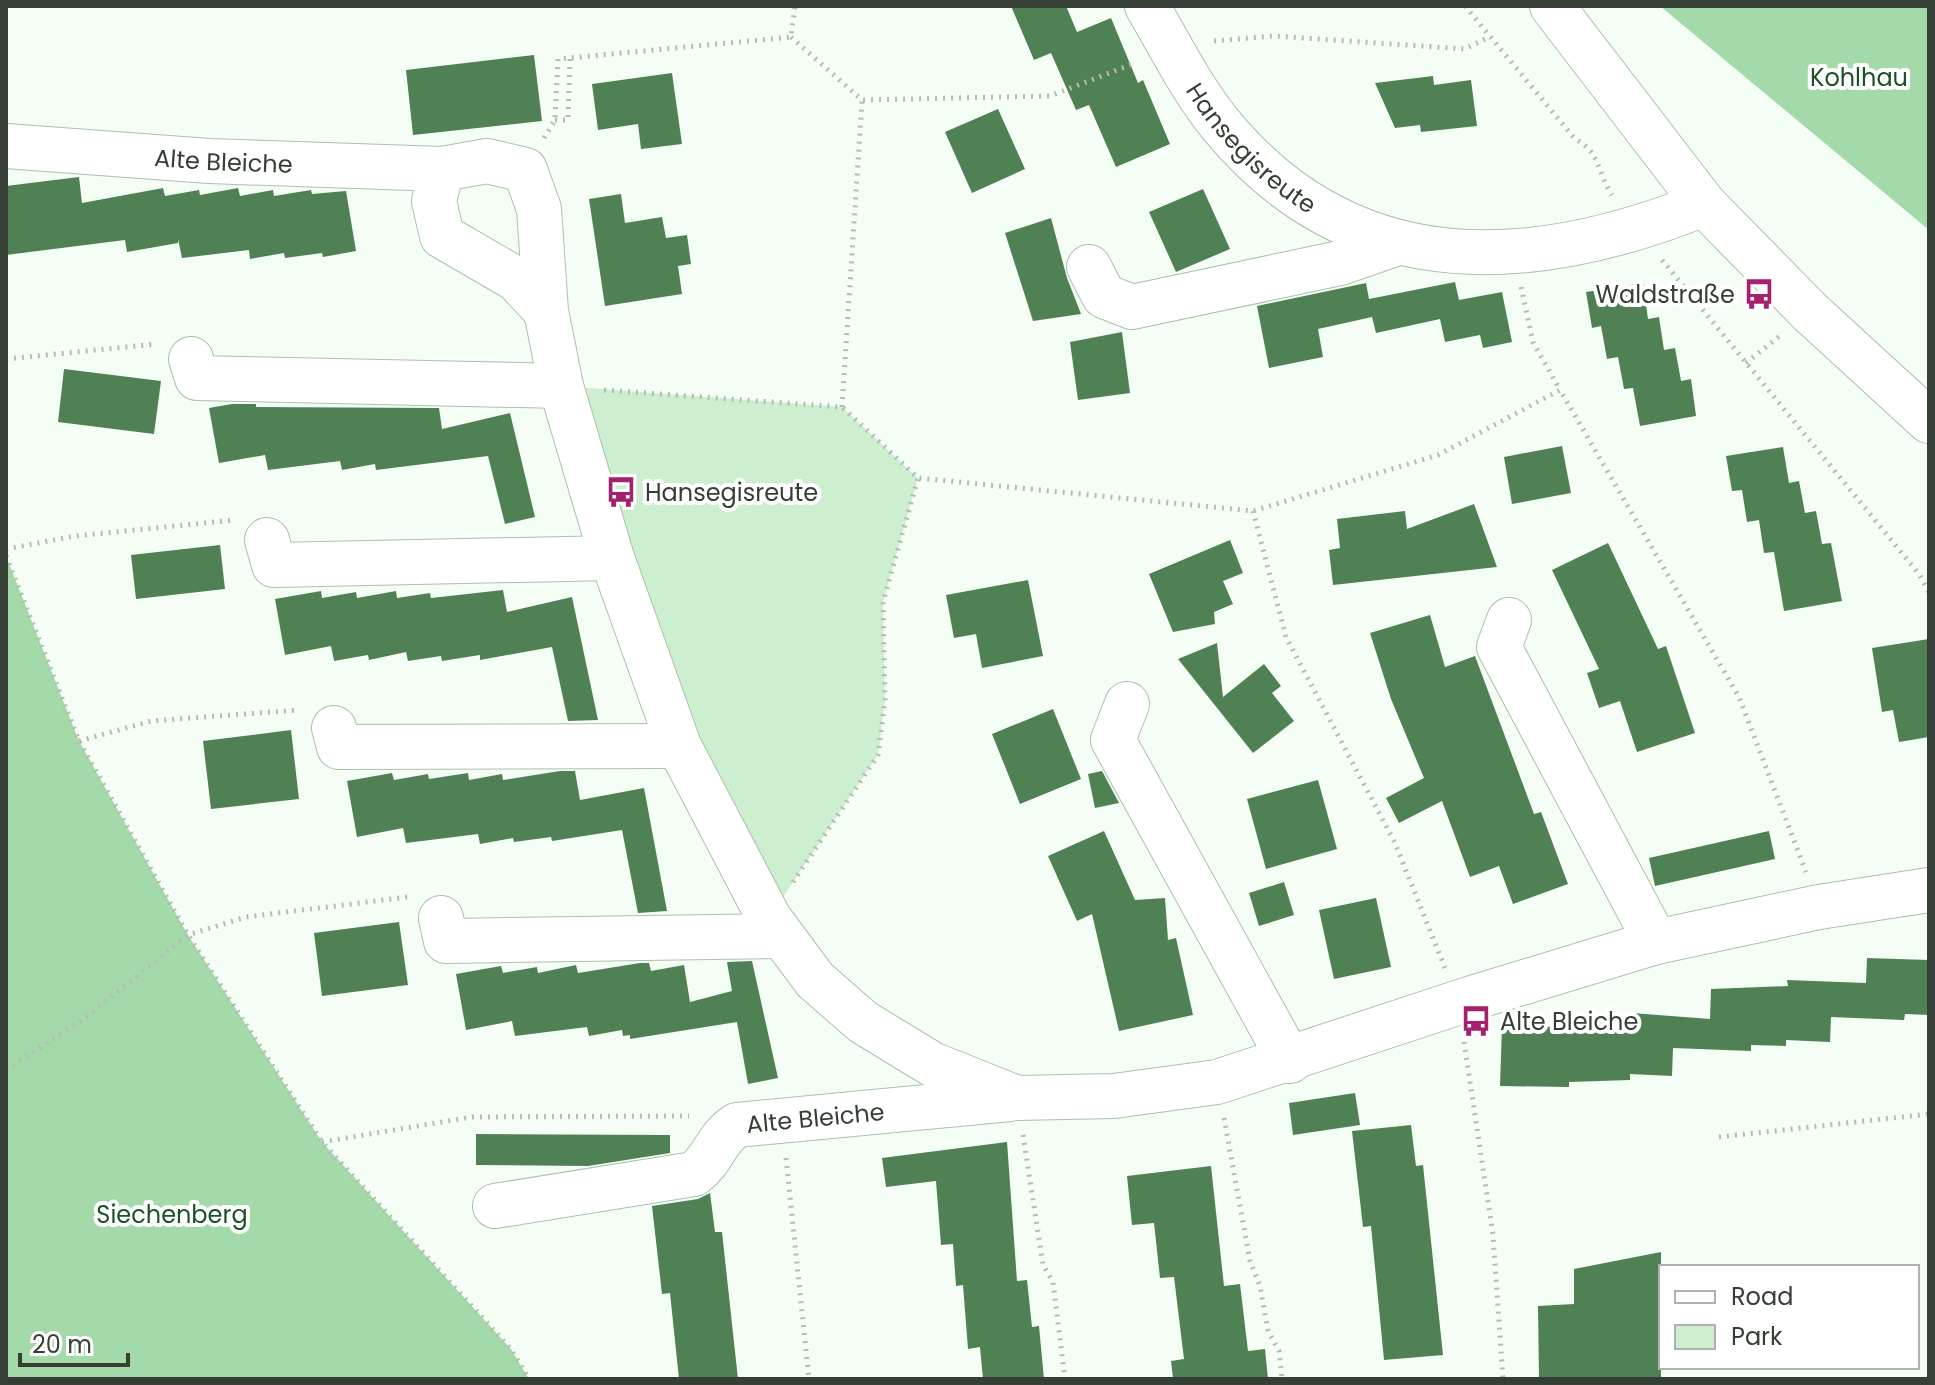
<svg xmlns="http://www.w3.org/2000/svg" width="1935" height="1385" font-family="Poppins,sans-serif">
<rect width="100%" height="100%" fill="#f4fef4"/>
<path fill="#cdeecf" d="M 561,386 L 842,407 L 918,478 L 883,602 L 885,700 L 878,755 L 769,918 Z"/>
<g fill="#a4daaa">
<path d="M 1660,6 L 1929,6 L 1929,230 Z"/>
<path d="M 6,556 L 79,741 L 188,935 L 322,1142 L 511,1349 L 529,1379 L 6,1379 Z"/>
</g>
<g fill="#4f8155">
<path d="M 1011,6 L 1066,6 L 1077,32 L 1111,18 L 1138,83 L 1143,80 L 1170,144 L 1116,167 L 1089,105 L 1076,110 L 1051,53 L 1034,60 Z"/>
<path d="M 534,55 L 542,121 L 413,135 L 406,70 Z"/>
<path d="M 672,73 L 682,144 L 641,149 L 638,124 L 598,130 L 592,84 Z"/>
<path d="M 1433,76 L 1434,85 L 1471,80 L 1477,126 L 1421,132 L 1420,125 L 1395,128 L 1375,83 Z"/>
<path d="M 998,109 L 1025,169 L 972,193 L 945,132 Z"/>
<path d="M 79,177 L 82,203 L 163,188 L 165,196 L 199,190 L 200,195 L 238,188 L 240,196 L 273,190 L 274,196 L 311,190 L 312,194 L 346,191 L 356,251 L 323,257 L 322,253 L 285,258 L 284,253 L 250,259 L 249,250 L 182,258 L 178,239 L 178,243 L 127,252 L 125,240 L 6,255 L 6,186 Z"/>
<path d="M 1203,189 L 1230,249 L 1176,272 L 1149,212 Z"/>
<path d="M 621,194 L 625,223 L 662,217 L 666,238 L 687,235 L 691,264 L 678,266 L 682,294 L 605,306 L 589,199 Z"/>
<path d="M 1051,218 L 1067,278 L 1081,314 L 1033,321 L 1005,233 Z"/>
<path d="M 1455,282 L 1459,300 L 1502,292 L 1512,342 L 1483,348 L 1480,335 L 1445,342 L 1440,319 L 1376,333 L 1372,317 L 1318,329 L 1323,357 L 1269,368 L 1257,306 L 1366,283 L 1369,299 Z"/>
<path d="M 1643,283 L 1648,319 L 1659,317 L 1664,350 L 1675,348 L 1681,381 L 1691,379 L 1696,416 L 1640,426 L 1633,388 L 1624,389 L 1618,357 L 1607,359 L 1601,326 L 1592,328 L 1586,292 Z"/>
<path d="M 1122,332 L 1130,393 L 1078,400 L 1070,342 Z"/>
<path d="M 64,369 L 161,381 L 154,434 L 58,422 Z"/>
<path d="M 232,404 L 256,404 L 256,407 L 439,408 L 442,429 L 510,413 L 535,517 L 505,524 L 488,456 L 376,470 L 375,464 L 342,470 L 340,461 L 268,470 L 265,455 L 219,463 L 209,408 Z"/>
<path d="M 1562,446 L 1571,493 L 1512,504 L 1504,457 Z"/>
<path d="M 1783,447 L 1789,483 L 1799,481 L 1805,513 L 1816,511 L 1822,544 L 1831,543 L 1842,601 L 1784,611 L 1774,552 L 1764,553 L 1759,520 L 1747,522 L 1742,490 L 1732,491 L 1726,456 Z"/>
<path d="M 1474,504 L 1497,567 L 1333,585 L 1329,550 L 1340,548 L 1337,519 L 1405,511 L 1407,529 Z"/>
<path d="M 1230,540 L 1243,573 L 1223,581 L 1233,604 L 1214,612 L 1215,624 L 1173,632 L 1149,574 Z"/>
<path d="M 1608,543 L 1658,649 L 1666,646 L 1695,733 L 1637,752 L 1620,701 L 1599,708 L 1587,673 L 1599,669 L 1552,570 Z"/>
<path d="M 220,545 L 225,589 L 136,599 L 131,555 Z"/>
<path d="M 1028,580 L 1043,656 L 982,668 L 976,634 L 954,638 L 946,595 Z"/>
<path d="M 503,590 L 507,612 L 572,597 L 598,720 L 568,721 L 552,647 L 480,660 L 480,655 L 442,661 L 441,656 L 408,661 L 406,652 L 369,660 L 368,655 L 334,661 L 331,646 L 285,655 L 275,599 L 321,591 L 322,598 L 356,592 L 357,598 L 396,591 L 397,598 L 430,593 L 431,598 Z"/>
<path d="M 1430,615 L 1445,667 L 1475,656 L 1534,814 L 1541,812 L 1568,884 L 1513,904 L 1499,866 L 1470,877 L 1442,801 L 1399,823 L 1386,798 L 1424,778 L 1391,699 L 1370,633 Z"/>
<path d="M 1929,639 L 1929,737 L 1899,742 L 1893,710 L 1882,712 L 1872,648 Z"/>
<path d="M 1217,643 L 1223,697 L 1264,664 L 1281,686 L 1272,693 L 1294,721 L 1253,753 L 1178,659 Z"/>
<path d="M 1053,709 L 1081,779 L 1020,804 L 992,734 Z"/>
<path d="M 291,730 L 299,799 L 211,809 L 203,741 Z"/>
<path d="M 560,771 L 575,771 L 580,800 L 644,788 L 667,911 L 638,913 L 622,830 L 552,841 L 551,837 L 514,842 L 513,838 L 480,844 L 478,834 L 406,843 L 403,828 L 357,837 L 347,781 L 392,773 L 394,780 L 428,774 L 429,779 L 468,773 L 469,780 L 502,774 L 503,780 Z"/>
<path d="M 1102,771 L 1119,803 L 1095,808 L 1088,774 Z"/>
<path d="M 1318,780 L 1337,849 L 1266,869 L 1247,799 Z"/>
<path d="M 1104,831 L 1135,900 L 1165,898 L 1168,940 L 1176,938 L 1193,1015 L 1119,1031 L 1092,914 L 1077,921 L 1048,856 Z"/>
<path d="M 1769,831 L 1775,859 L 1655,886 L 1649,858 Z"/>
<path d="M 1284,882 L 1294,915 L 1259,926 L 1249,893 Z"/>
<path d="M 1376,898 L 1391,967 L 1334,979 L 1319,910 Z"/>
<path d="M 399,922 L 408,985 L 322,996 L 314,933 Z"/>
<path d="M 1867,958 L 1929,960 L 1929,1015 L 1905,1014 L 1904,1020 L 1831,1017 L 1830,1042 L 1786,1040 L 1786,1046 L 1751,1045 L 1751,1051 L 1673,1048 L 1672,1076 L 1630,1074 L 1630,1080 L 1569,1082 L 1569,1087 L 1500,1086 L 1502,1026 L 1571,1027 L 1571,1022 L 1599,1023 L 1599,1018 L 1632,1020 L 1632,1013 L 1710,1019 L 1711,989 L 1788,986 L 1787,980 L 1866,983 Z"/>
<path d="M 752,961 L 778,1078 L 748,1084 L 737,1022 L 630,1039 L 630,1035 L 623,1036 L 622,1030 L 589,1036 L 587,1027 L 515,1036 L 512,1021 L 466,1030 L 456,974 L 501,966 L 503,973 L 537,967 L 538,973 L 576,965 L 578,973 L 640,963 L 649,963 L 651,971 L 684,965 L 690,1002 L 732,991 L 727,962 Z"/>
<path d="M 1355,1093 L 1360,1125 L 1293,1135 L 1289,1103 Z"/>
<path d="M 1411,1125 L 1416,1166 L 1423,1165 L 1443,1355 L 1384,1360 L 1371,1226 L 1363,1227 L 1352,1131 Z"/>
<path d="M 476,1134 L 670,1135 L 670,1153 L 588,1166 L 476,1165 Z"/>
<path d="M 1007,1142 L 1017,1281 L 1027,1280 L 1032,1327 L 1039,1326 L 1044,1379 L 983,1379 L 980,1347 L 968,1349 L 963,1285 L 956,1286 L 953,1244 L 941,1245 L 936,1181 L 886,1187 L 882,1158 Z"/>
<path d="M 1211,1166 L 1224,1286 L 1240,1284 L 1248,1351 L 1265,1349 L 1268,1379 L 1173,1379 L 1171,1361 L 1184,1359 L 1174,1277 L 1160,1278 L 1154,1223 L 1132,1225 L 1127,1176 Z"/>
<path d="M 710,1193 L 715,1232 L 722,1232 L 738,1379 L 679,1379 L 670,1293 L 662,1294 L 652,1206 L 698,1199 Z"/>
<path d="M 1661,1252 L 1661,1379 L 1539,1379 L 1538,1306 L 1574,1304 L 1574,1269 Z"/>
</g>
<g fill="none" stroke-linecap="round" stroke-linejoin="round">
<defs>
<g id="minor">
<path id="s1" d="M 1147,6 C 1170,45 1192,90 1221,125 C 1352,284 1529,274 1704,204"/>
<path d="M 1552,6 L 1704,204 L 1810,312 L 1929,421"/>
<path id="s2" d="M 6,146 L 209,161 L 442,169"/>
<path d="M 1089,267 L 1104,296 L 1132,307 L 1340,263 L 1398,243"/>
<path d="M 546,311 L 516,279 L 442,236 L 434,201 L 442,169 L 487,161 L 525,170 L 539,209 L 546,311 L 561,386 L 612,558 L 679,746 L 769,918 L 815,980 L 863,1022 L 932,1064 L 1017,1098 L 1114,1096 L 1217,1082 L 1472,998 L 1656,942 L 1819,907 L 1929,890"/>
<path d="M 191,359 L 197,378 L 561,386"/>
<path d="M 267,540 L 274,565 L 612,558"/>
<path d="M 1509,620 L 1499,647 L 1656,942"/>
<path d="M 1127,704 L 1113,740 L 1290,1061"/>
<path d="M 334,728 L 339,747 L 679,746"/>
<path d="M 441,918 L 446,941 L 781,936"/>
<path id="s3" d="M 495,1206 L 694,1174 C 715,1158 715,1139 737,1125 L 1010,1099"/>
</g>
</defs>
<use href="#minor" stroke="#aac2ac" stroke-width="46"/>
<g stroke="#b3bdb3" stroke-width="5" stroke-dasharray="2 6" stroke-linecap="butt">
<path d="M 1465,6 L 1575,139 C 1601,152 1597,173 1612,195"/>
<path d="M 791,37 L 862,100 L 1050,96 L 1135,63"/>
<path d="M 1214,41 L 1274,36 L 1465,49 L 1489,37"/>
<path d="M 555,120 L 568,120 L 570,59"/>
<path d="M 544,138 L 555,120 L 558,59 L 791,37 L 795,6"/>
<path d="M 1662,260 L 1919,574 L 1929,592"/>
<path d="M 1521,287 L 1533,342 L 1560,390"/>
<path d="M 6,359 L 156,344"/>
<path d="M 1746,363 L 1781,335"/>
<path d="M 604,390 L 842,407 L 918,478 L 1253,511 L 1438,455 L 1560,390 L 1739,697 L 1806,872"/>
<path d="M 842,407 L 862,101"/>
<path d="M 1253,511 L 1286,637 L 1395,843 L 1445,968"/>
<path d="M 6,549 L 75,536 L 235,520"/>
<path d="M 6,556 L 79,741 L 188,935 L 322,1142 L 511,1349 L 529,1379"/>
<path d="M 79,741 L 151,721 L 299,710"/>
<path d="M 793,882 L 878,755 L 885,700 L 883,602 L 918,478"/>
<path d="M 1464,1042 L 1493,1235 L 1503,1379"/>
<path d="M 6,1070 L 85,1018 L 188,935 L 246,917 L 408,897"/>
<path d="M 1224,1118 L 1250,1261 L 1260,1286 L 1268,1331 L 1279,1351 L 1282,1379"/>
<path d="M 1023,1135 L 1043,1265 L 1053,1282 L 1065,1379"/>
<path d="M 1719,1137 L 1929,1114"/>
<path d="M 322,1142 L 472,1117 L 689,1116"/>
<path d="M 786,1158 L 809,1379"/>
</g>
<use href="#minor" stroke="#fff" stroke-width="44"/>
</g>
<defs>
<symbol id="bus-bare" viewBox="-9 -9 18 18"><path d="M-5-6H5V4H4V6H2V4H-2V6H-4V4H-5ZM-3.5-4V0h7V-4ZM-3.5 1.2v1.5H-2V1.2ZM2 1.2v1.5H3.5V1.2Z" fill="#a5216e" stroke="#fff" stroke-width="2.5" paint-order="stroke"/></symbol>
</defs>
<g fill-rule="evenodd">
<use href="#bus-bare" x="1737" y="272" width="44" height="44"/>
<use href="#bus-bare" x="599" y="470" width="44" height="44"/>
<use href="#bus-bare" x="1454" y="999" width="44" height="44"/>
</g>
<g text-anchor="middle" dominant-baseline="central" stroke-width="8" stroke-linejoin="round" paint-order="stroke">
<g font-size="24" fill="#1a5225" stroke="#fff">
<text x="1859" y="77">Kohlhau</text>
<text x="172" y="1214">Siechenberg</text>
</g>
<g font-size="24" fill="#353f35" stroke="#fff">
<text stroke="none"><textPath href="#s1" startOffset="178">Hansegisreute</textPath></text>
<text stroke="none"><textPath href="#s2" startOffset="218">Alte Bleiche</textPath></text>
<text stroke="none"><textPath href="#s3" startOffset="346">Alte Bleiche</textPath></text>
</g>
<g font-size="24" fill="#353f35" stroke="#fff" text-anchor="start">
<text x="1735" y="294" text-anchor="end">Waldstraße</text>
<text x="645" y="492">Hansegisreute</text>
<text x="1500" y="1021">Alte Bleiche</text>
</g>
</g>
<rect width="1935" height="1385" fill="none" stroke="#353f35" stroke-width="16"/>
<rect x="1659" y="1265" width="260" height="104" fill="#ffffff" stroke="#aeb2ae" stroke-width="2"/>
<rect x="1675" y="1291" width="40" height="12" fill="#ffffff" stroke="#aeb2ae" stroke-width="2"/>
<text x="1731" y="1305" font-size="24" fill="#353f35">Road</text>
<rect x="1675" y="1325" width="40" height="24" fill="#cdeecf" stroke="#aeb2ae" stroke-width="2"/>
<text x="1731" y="1345" font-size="24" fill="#353f35">Park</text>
<path d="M20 1353v12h108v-12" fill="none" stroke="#353f35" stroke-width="4"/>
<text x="32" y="1353" font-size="24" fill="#353f35" stroke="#ffffff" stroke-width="6" paint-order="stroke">20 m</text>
</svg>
